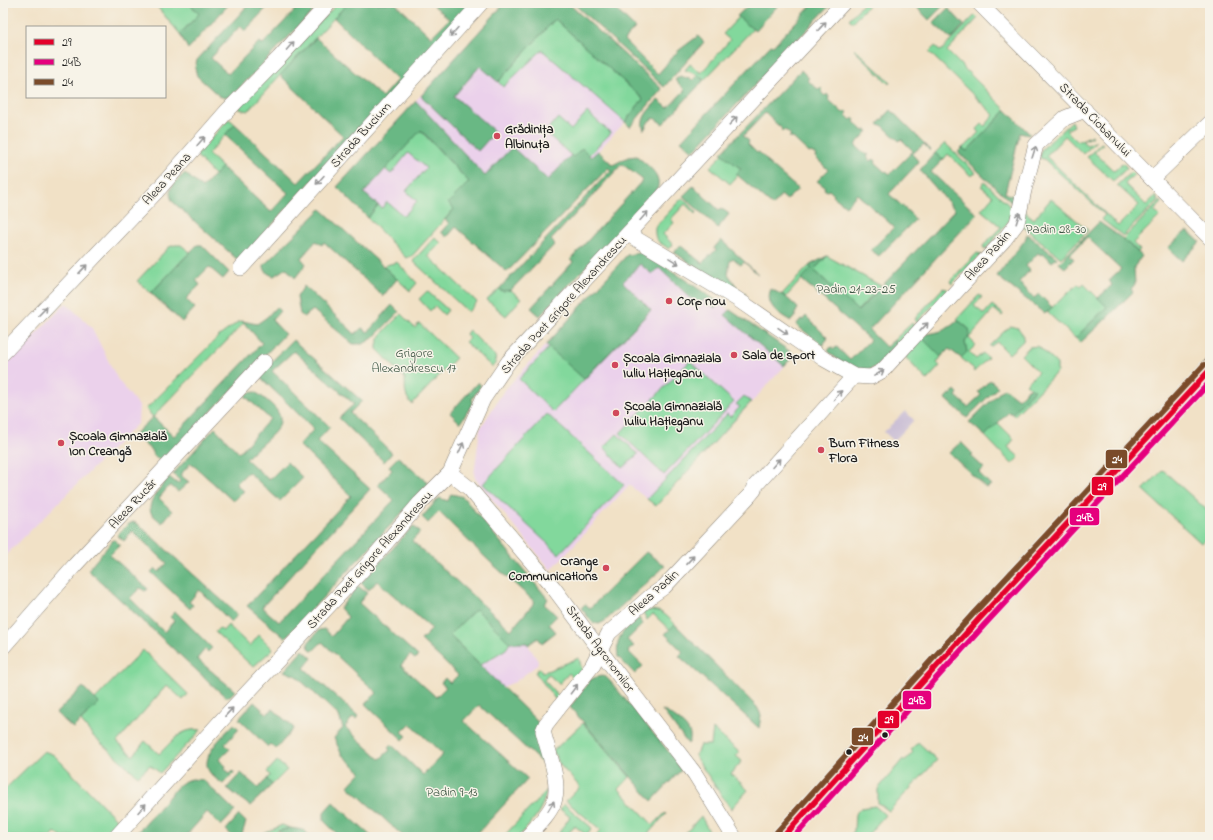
<svg xmlns="http://www.w3.org/2000/svg" width="1213" height="840" font-family="'Indie Flower',sans-serif">
<rect width="100%" height="100%" fill="#f7f3e8"/>
<filter id="ink" filterUnits="userSpaceOnUse"><feTurbulence type="fractalNoise" baseFrequency=".025" numOctaves="2"/><feDisplacementMap in="SourceGraphic" scale="8" xChannelSelector="R" yChannelSelector="G"/><feConvolveMatrix kernelMatrix="1 2 1 2 8 2 1 2 1" color-interpolation-filters="sRGB"/></filter>
<filter id="wash" filterUnits="userSpaceOnUse"><feTurbulence type="fractalNoise" baseFrequency=".012" numOctaves="4" result="noise"/><feDisplacementMap in="SourceGraphic" scale="16" xChannelSelector="R" yChannelSelector="G"/><feGaussianBlur stdDeviation="0.9" result="paint"/><feColorMatrix in="noise" values="0 0 0 0 0 0 0 0 0 0 0 0 0 0 0 0 0 1.4 0 .05"/><feComposite in="paint" operator="in"/></filter>
<g filter="url(#wash)">
<rect width="100%" height="100%" fill="#f1e1c6"/>
<g fill="#ebd1eb">
<path d="M 505,3 L 539,3 L 643,99 L 625,122 L 502,253 L 447,207 L 403,253 L 337,187 Z"/>
<path d="M 644,252 L 795,355 L 656,506 L 629,485 L 551,570 L 476,480 L 474,475 L 480,429 L 503,392 L 627,255 Z"/>
<path d="M 66,303 L 92,328 L 118,380 L 139,406 L 138,423 L 3,558 L 3,368 Z"/>
<path d="M 449,635 L 510,643 L 527,643 L 538,661 L 537,665 L 515,682 L 502,687 Z"/>
</g>
<path fill="#cbbfd5" d="M 905,411 L 914,420 L 894,441 L 884,432 Z"/>
<g fill="#82d89c" stroke="#4f7a5c">
<path d="M 154,3 L 189,3 L 199,14 L 180,34 Z"/>
<path d="M 338,3 L 348,3 C 315,39 280,74 248,111 L 239,109 L 243,102 Z"/>
<path d="M 864,3 L 870,3 L 853,22 L 849,19 Z"/>
<path d="M 975,15 L 978,18 L 947,51 L 1006,110 L 967,151 L 962,148 L 969,143 L 979,132 L 977,129 L 982,124 L 985,126 L 994,115 L 929,52 L 935,46 L 941,51 Z"/>
<path d="M 739,17 L 753,29 L 704,80 L 698,75 L 685,70 L 690,64 L 701,73 L 730,40 L 723,34 Z"/>
<path d="M 555,19 L 643,99 L 625,122 L 542,50 L 503,87 L 498,82 Z"/>
<path d="M 855,49 L 890,82 L 889,84 L 854,50 Z"/>
<path d="M 587,112 L 611,133 L 589,155 L 582,148 L 573,157 L 545,132 L 558,118 L 571,130 Z"/>
<path d="M 229,119 L 235,124 L 208,154 L 222,167 L 214,175 L 196,155 Z"/>
<path d="M 1072,121 L 1074,126 L 1066,130 L 1076,140 L 1079,141 L 1092,135 L 1093,136 L 1082,141 L 1087,145 L 1097,141 L 1083,154 L 1065,136 L 1046,156 L 1118,226 L 1139,205 L 1117,185 L 1131,172 L 1134,175 L 1125,184 L 1146,205 L 1155,196 L 1158,200 L 1123,236 L 1101,219 L 1105,215 L 1044,159 L 1040,158 L 1041,150 Z"/>
<path d="M 420,130 L 469,182 L 448,203 L 454,209 L 412,256 L 406,258 L 368,218 L 378,205 L 382,208 L 387,202 L 404,216 L 417,201 L 406,191 L 426,168 L 408,153 L 391,174 L 385,169 Z"/>
<path d="M 945,143 L 976,173 L 971,176 L 948,154 L 943,160 L 935,153 Z"/>
<path d="M 1101,143 L 1103,144 L 1094,152 L 1114,171 L 1123,163 L 1127,168 L 1113,181 L 1087,157 Z"/>
<path d="M 723,154 L 741,169 L 736,174 L 737,176 L 730,184 L 710,167 Z"/>
<path d="M 984,181 L 1013,209 L 1009,221 L 985,250 L 983,246 L 1001,227 L 981,210 L 993,196 L 981,186 L 983,184 L 982,183 Z"/>
<path d="M 682,198 L 697,212 L 695,214 L 685,204 L 671,219 L 674,223 L 663,234 L 673,245 L 669,249 C 659,241 654,243 655,227 Z"/>
<path d="M 1051,199 L 1088,230 L 1061,258 L 1019,223 L 1024,211 L 1034,219 Z"/>
<path d="M 1160,201 L 1162,203 L 1154,211 L 1160,216 L 1133,243 L 1140,250 L 1138,252 L 1123,239 Z"/>
<path d="M 435,237 L 441,243 L 428,256 L 477,302 L 468,312 L 413,261 Z"/>
<path d="M 175,245 L 181,245 L 190,252 L 151,293 L 137,281 L 169,247 Z"/>
<path d="M 977,253 L 982,254 L 952,284 L 951,283 L 950,281 Z"/>
<path d="M 827,256 L 881,286 L 857,311 L 814,270 Z"/>
<path d="M 397,262 L 417,283 L 410,291 L 383,266 Z"/>
<path d="M 810,265 L 811,269 L 786,297 L 782,294 Z"/>
<path d="M 615,278 L 651,310 L 553,412 L 519,379 Z"/>
<path d="M 1078,284 L 1081,287 L 1084,284 L 1107,307 L 1075,338 L 1047,312 Z"/>
<path d="M 943,288 L 945,289 L 946,288 L 948,290 L 917,322 L 915,320 L 916,318 L 916,317 Z"/>
<path d="M 499,289 L 502,291 L 511,290 L 521,299 L 506,316 L 487,300 Z"/>
<path d="M 427,291 L 448,310 L 444,315 L 435,306 L 430,311 L 419,299 Z"/>
<path d="M 979,295 L 982,297 L 974,306 L 984,314 L 992,305 L 1003,314 L 1002,316 L 994,309 L 969,338 L 976,345 L 969,352 L 976,359 L 983,353 L 988,358 L 974,372 L 973,371 L 974,369 L 961,358 L 967,352 L 965,342 L 970,330 L 957,319 Z"/>
<path d="M 401,314 L 415,328 L 419,323 L 456,358 L 412,404 C 403,394 406,390 405,378 L 377,349 C 376,335 393,323 401,314 Z"/>
<path d="M 242,321 L 244,323 L 153,417 L 146,409 L 218,337 L 238,322 Z"/>
<path d="M 912,323 L 914,326 L 899,343 L 897,343 L 894,340 Z"/>
<path d="M 1010,326 L 1018,328 L 1024,336 L 1023,341 L 1009,354 L 997,342 L 990,347 L 989,346 Z"/>
<path d="M 469,330 L 495,356 L 496,363 L 492,367 L 465,342 L 469,338 L 466,334 Z"/>
<path d="M 922,338 L 941,357 L 937,363 L 940,366 L 927,380 L 906,358 L 906,355 L 913,348 L 914,348 L 914,347 Z"/>
<path d="M 1038,346 L 1057,364 L 1057,372 L 1014,416 L 1012,414 L 1033,390 L 1026,384 L 1038,372 L 1021,355 L 1029,347 Z"/>
<path d="M 690,361 L 734,402 L 664,475 L 620,433 Z"/>
<path d="M 744,396 L 751,402 L 656,506 L 647,499 L 727,414 L 730,417 L 740,407 L 736,404 Z"/>
<path d="M 547,414 L 624,485 L 559,554 L 483,484 Z"/>
<path d="M 998,423 L 1014,439 L 1008,447 L 1019,457 L 1012,464 L 985,436 Z"/>
<path d="M 617,434 L 638,454 L 623,468 L 604,447 Z"/>
<path d="M 1163,470 L 1210,513 L 1210,535 L 1201,543 L 1143,490 Z"/>
<path d="M 476,608 L 510,643 L 506,649 L 480,665 L 449,635 Z"/>
<path d="M 647,610 C 662,610 665,614 675,624 L 670,630 L 653,614 L 647,620 L 643,612 Z"/>
<path d="M 228,625 L 250,646 L 259,635 L 273,649 L 253,667 L 215,632 L 219,628 L 223,631 Z"/>
<path d="M 143,650 L 188,694 L 183,700 L 167,685 L 117,742 L 133,756 L 145,741 L 159,754 C 172,742 181,727 201,730 L 160,773 L 150,765 L 138,776 L 93,736 L 81,721 L 98,703 L 95,699 Z"/>
<path d="M 579,658 L 582,670 L 575,680 L 569,673 L 559,684 L 548,674 L 544,680 L 562,700 L 558,703 L 535,672 L 540,668 L 542,673 Z"/>
<path d="M 583,723 L 630,777 L 619,789 L 653,825 L 665,813 L 666,814 L 645,837 L 595,837 L 601,830 L 566,801 L 580,787 L 560,765 L 553,751 Z"/>
<path d="M 713,729 L 739,752 L 736,756 L 742,761 L 731,774 L 748,790 L 731,809 L 696,758 L 696,754 L 700,745 L 711,745 Z"/>
<path d="M 918,742 L 937,760 L 889,811 L 878,803 L 878,789 L 903,759 L 905,761 L 913,752 L 911,750 Z"/>
<path d="M 44,751 L 54,755 L 119,822 L 105,837 L 61,837 L 55,832 L 51,837 L 6,837 L 3,834 L 3,791 Z"/>
<path d="M 277,761 L 287,770 L 272,785 L 267,779 L 270,775 L 267,772 Z"/>
<path d="M 547,790 C 542,812 533,820 519,837 L 503,837 Z"/>
<path d="M 564,804 L 592,828 L 586,835 L 575,826 L 565,837 L 556,837 L 570,817 L 560,809 Z"/>
<path d="M 875,806 L 885,815 L 866,837 L 849,837 L 854,831 L 855,814 L 861,808 Z"/>
<path d="M 701,816 L 712,837 L 682,837 Z"/>
<path d="M 282,825 L 290,828 L 278,831 L 273,837 L 263,837 L 261,835 Z"/>
</g>
<g fill="#69b884" stroke="#426a50">
<path d="M 189,3 L 230,3 L 188,49 L 180,34 L 199,14 Z"/>
<path d="M 250,3 L 271,3 L 245,31 L 240,26 L 211,58 L 228,74 L 259,42 L 263,44 L 302,3 L 321,3 L 232,96 L 225,98 L 219,96 L 197,76 L 195,68 L 197,60 Z"/>
<path d="M 348,3 L 395,3 L 431,37 L 449,19 L 431,3 L 474,3 L 239,261 L 173,202 C 165,188 176,182 185,173 L 202,188 L 222,167 L 271,212 L 288,193 L 225,135 L 235,124 L 298,183 L 343,136 L 280,75 L 316,38 L 382,97 L 397,80 L 334,18 Z"/>
<path d="M 505,3 L 568,3 L 662,89 L 630,127 L 625,122 L 643,99 L 555,19 L 498,82 L 480,66 L 454,96 L 495,132 L 478,151 L 421,96 Z"/>
<path d="M 573,3 L 609,3 L 635,28 L 624,40 L 658,74 L 678,51 L 698,36 L 704,42 L 664,87 Z"/>
<path d="M 751,3 L 780,3 L 755,31 L 737,16 Z"/>
<path d="M 814,3 L 832,3 L 693,151 L 681,141 L 771,45 L 773,46 Z"/>
<path d="M 912,3 L 943,3 L 944,5 L 929,20 Z"/>
<path d="M 948,8 L 964,25 L 951,39 L 933,23 Z"/>
<path d="M 801,70 L 809,78 L 807,80 L 819,90 L 821,88 L 823,90 L 821,92 L 825,96 L 827,94 L 829,97 L 828,99 L 843,113 L 845,111 L 848,113 L 846,115 L 851,120 L 853,118 L 855,119 L 854,122 L 864,131 L 866,130 L 868,131 L 855,145 L 866,155 L 868,154 L 869,155 L 867,157 L 871,161 L 874,159 L 876,161 L 875,163 L 885,172 L 886,171 L 890,174 L 913,151 L 901,139 L 899,141 L 882,125 L 880,126 L 878,124 L 891,110 L 931,150 L 930,151 L 924,144 L 912,154 L 919,162 L 889,194 L 912,215 L 915,220 L 879,256 L 871,250 L 894,227 L 857,194 L 846,206 L 833,196 L 834,195 L 829,190 L 827,191 L 824,189 L 825,187 L 817,181 L 828,170 L 815,157 L 816,155 L 811,152 L 809,153 L 792,137 L 789,137 L 791,135 L 785,130 L 783,131 L 781,130 L 782,129 L 765,113 L 743,136 L 749,141 L 748,144 L 757,153 L 759,152 L 768,161 L 767,162 L 798,189 L 787,200 L 781,195 L 773,206 L 736,174 L 741,169 L 721,153 Z"/>
<path d="M 698,75 L 704,80 L 663,124 L 654,118 L 649,121 L 644,130 C 639,118 650,109 658,100 L 668,108 L 685,90 L 675,80 L 680,76 L 693,80 Z"/>
<path d="M 416,101 L 485,176 L 512,147 L 548,180 L 571,155 L 573,157 L 582,148 L 591,157 L 598,151 L 613,165 L 628,157 L 637,156 C 647,166 663,174 657,190 L 540,316 L 531,308 L 573,262 L 571,259 L 643,180 L 622,164 L 551,240 L 555,244 L 511,290 L 502,291 L 499,289 L 611,170 L 608,168 L 507,272 L 456,227 L 447,237 L 441,232 L 449,223 L 445,220 L 454,209 L 448,203 L 469,182 L 421,130 L 364,193 L 378,205 L 368,218 L 337,187 Z"/>
<path d="M 1006,110 L 1030,134 L 1029,135 L 1020,133 L 1005,193 L 1017,197 L 1015,206 L 958,152 L 962,148 L 967,151 Z"/>
<path d="M 935,153 L 943,160 L 931,172 L 977,214 L 869,330 L 886,347 L 894,340 L 897,343 L 899,343 L 878,366 L 864,372 L 841,363 L 828,351 L 831,347 L 834,349 L 837,347 L 850,360 L 870,340 L 801,279 L 811,269 L 810,265 L 827,256 L 814,270 L 858,311 L 955,210 L 920,170 Z"/>
<path d="M 693,186 L 719,210 L 721,208 L 729,214 L 718,228 L 683,196 Z"/>
<path d="M 321,209 L 397,279 L 383,296 L 324,242 L 322,245 L 316,241 L 301,258 L 306,264 L 295,278 L 286,268 L 274,276 C 268,274 264,272 264,265 Z"/>
<path d="M 1099,222 L 1123,239 L 1142,256 L 1134,267 L 1135,284 L 1131,289 L 1133,292 L 1108,317 L 1080,343 L 1075,338 L 1107,307 L 1098,298 L 1112,285 L 1109,280 L 1121,269 L 1087,237 L 1070,255 L 1074,259 L 1065,268 L 1059,263 Z"/>
<path d="M 1186,231 L 1189,232 L 1200,242 L 1182,261 L 1168,248 Z"/>
<path d="M 1027,234 L 1057,258 L 1052,262 L 1042,253 L 1041,255 L 1038,253 L 1026,266 L 1030,270 L 1019,282 L 1034,298 L 1039,294 L 1052,307 L 1045,314 L 997,276 L 1025,240 Z"/>
<path d="M 721,240 L 758,274 L 744,262 L 741,265 L 733,258 L 730,261 L 728,274 L 741,293 L 746,294 L 744,295 L 700,270 L 674,252 L 681,246 L 702,263 L 716,250 L 714,248 Z"/>
<path d="M 197,245 L 202,245 L 229,272 L 223,279 L 209,267 L 196,280 L 200,285 L 186,299 L 195,308 L 182,322 L 151,293 Z"/>
<path d="M 644,252 L 718,302 L 715,308 L 705,299 L 698,305 L 659,268 L 652,274 L 640,264 L 623,282 L 651,310 L 584,379 L 546,345 L 627,255 Z"/>
<path d="M 304,286 L 355,334 L 362,328 L 368,332 L 392,305 L 399,312 L 373,338 L 363,344 L 353,344 L 313,310 L 304,317 L 300,314 L 297,297 Z"/>
<path d="M 771,289 L 786,297 L 798,308 L 795,314 L 796,315 L 791,321 C 779,314 764,305 771,289 Z"/>
<path d="M 276,307 L 280,311 L 272,320 L 285,334 L 166,459 L 160,460 L 153,455 L 151,450 L 134,435 L 153,417 L 174,436 L 262,343 L 242,321 L 257,324 L 267,317 Z"/>
<path d="M 730,310 L 795,355 L 784,366 L 725,315 Z"/>
<path d="M 806,316 L 828,338 L 822,346 L 816,340 L 796,325 L 801,319 L 803,320 Z"/>
<path d="M 958,320 L 970,330 L 968,338 L 965,342 L 967,352 L 961,358 L 949,349 L 941,357 L 922,338 L 926,334 C 939,333 949,329 958,320 Z"/>
<path d="M 293,340 L 362,401 L 350,413 L 392,453 L 384,462 L 339,418 L 354,404 L 294,351 L 272,371 L 330,427 L 317,441 L 370,489 L 262,607 L 279,622 L 394,500 L 378,485 L 392,470 L 389,466 L 398,457 L 429,484 L 285,638 L 247,606 L 351,496 L 299,445 L 314,429 L 258,375 Z"/>
<path d="M 990,380 L 998,387 L 967,418 L 945,398 L 949,394 L 951,395 L 955,390 L 958,393 L 956,396 L 968,407 L 981,395 L 978,392 Z"/>
<path d="M 478,382 L 481,386 L 472,399 L 473,403 L 460,423 L 450,413 Z"/>
<path d="M 1030,387 L 1034,390 L 1012,414 L 1009,412 L 985,436 L 969,422 L 1004,388 L 1018,399 Z"/>
<path d="M 255,392 C 303,423 272,431 246,459 L 269,480 L 287,462 L 303,478 L 280,501 L 248,472 L 236,484 L 244,491 L 233,501 L 191,463 L 180,475 L 189,482 L 178,492 L 170,485 L 159,498 L 172,511 L 162,523 C 159,520 154,517 152,514 C 144,504 163,485 169,477 L 178,484 L 180,481 L 173,474 L 215,428 L 239,453 L 270,419 L 245,396 L 248,393 Z"/>
<path d="M 961,442 L 973,454 L 971,456 L 984,468 L 979,473 L 991,485 L 986,488 L 949,453 Z"/>
<path d="M 451,494 L 460,496 L 463,497 L 548,599 L 544,604 L 557,616 L 549,624 L 556,632 L 542,643 L 538,638 L 528,645 L 527,643 L 510,643 L 476,609 L 449,635 L 539,723 L 543,764 L 479,705 L 464,721 L 528,779 L 474,837 L 404,837 L 348,786 L 361,772 L 342,755 L 334,738 L 343,728 L 339,716 L 296,676 L 284,671 L 303,650 L 312,658 L 304,668 L 358,716 L 356,719 L 353,717 L 345,727 L 380,759 L 390,750 L 388,748 L 391,744 L 423,775 L 443,754 L 410,724 L 402,732 L 407,736 L 403,740 L 365,704 L 377,693 L 322,642 L 313,651 L 309,648 L 308,643 L 319,630 L 324,629 L 332,636 L 348,617 L 340,608 L 358,586 L 367,593 L 359,603 L 418,656 L 415,659 L 410,655 L 401,665 L 436,697 L 446,687 L 441,683 L 445,678 L 450,683 L 458,675 L 421,640 L 432,629 L 377,581 L 369,590 L 361,583 L 413,526 L 420,532 L 412,541 L 511,630 L 535,602 L 488,560 L 439,512 L 428,523 L 422,517 L 439,498 L 448,501 Z"/>
<path d="M 133,522 L 138,524 L 238,615 L 231,622 L 199,590 L 189,602 L 193,605 L 190,609 L 151,572 L 155,568 L 159,572 L 167,563 L 132,531 L 124,541 L 117,535 L 127,525 Z"/>
<path d="M 114,539 L 120,545 L 110,555 L 148,589 L 145,591 L 140,588 L 130,598 L 164,632 L 174,621 L 170,617 L 175,612 L 178,614 L 212,648 L 208,652 L 205,649 L 197,659 L 235,691 L 230,696 L 226,697 L 220,692 L 88,570 Z"/>
<path d="M 646,552 L 665,566 L 605,621 L 599,624 L 593,623 L 581,608 L 585,604 L 590,608 Z"/>
<path d="M 639,618 L 643,624 L 627,640 L 634,646 L 628,651 L 643,666 L 635,674 L 618,657 C 615,636 624,630 639,618 Z"/>
<path d="M 675,624 L 757,707 L 761,715 L 759,728 L 679,656 L 683,652 L 665,634 Z"/>
<path d="M 602,676 L 606,677 L 610,681 L 673,757 L 681,770 L 652,801 L 570,707 L 590,680 L 596,677 Z"/>
<path d="M 83,687 L 99,703 L 73,728 L 56,713 Z"/>
<path d="M 254,702 L 267,714 L 273,709 L 294,728 L 276,749 L 271,744 L 268,747 L 239,719 Z"/>
<path d="M 662,710 C 672,715 698,730 688,744 Z"/>
<path d="M 234,724 L 239,729 L 225,744 L 230,749 L 219,760 L 226,766 L 225,768 L 230,774 L 233,771 L 234,773 L 223,784 C 219,781 214,778 211,774 C 197,758 223,736 234,724 Z"/>
<path d="M 241,773 L 258,788 L 267,779 L 272,785 L 250,806 L 227,788 Z"/>
<path d="M 192,779 L 203,780 L 235,811 L 221,826 L 207,812 L 185,837 L 137,837 L 135,835 L 178,786 L 185,781 Z"/>
<path d="M 333,802 L 334,803 L 372,837 L 340,837 L 324,821 L 324,812 Z"/>
<path d="M 239,815 L 246,822 L 241,837 L 233,837 L 226,830 Z"/>
<path d="M 290,828 L 304,830 L 311,837 L 285,837 L 278,831 Z"/>
</g>
</g>
<g filter="url(#ink)">
<g fill="none" stroke-linecap="round" stroke-linejoin="round">
<defs>
<g id="street">
<path d="M 979,3 L 1210,238"/>
<path d="M 1152,179 L 1210,123"/>
<path d="M 628,234 L 737,299 L 824,359 L 854,376 L 871,377 L 882,371 L 1004,240 L 1017,223 L 1024,190 L 1036,145 L 1065,118 L 1085,110"/>
<path d="M 241,268 L 481,3"/>
<path d="M 3,353 L 157,191 L 227,111 L 279,58 L 329,3"/>
<path d="M 450,473 L 469,488 L 553,587 L 614,669 L 695,774 L 734,837"/>
<path d="M 3,647 L 75,565 L 264,362"/>
<path d="M 116,837 L 230,711 L 366,566 L 420,503 L 450,473 L 483,399 L 509,361 L 843,3"/>
<path d="M 527,837 C 536,827 549,815 554,802 C 561,782 548,752 543,731 L 546,724 L 592,666 L 609,633 L 651,596 L 664,587 L 749,496 L 754,490 L 755,486 L 854,376"/>
</g>
<path id="primary" d="M 783,837 L 979,619 L 1210,370"/>
</defs>
<use href="#street" stroke="#867e71" stroke-width="16"/>
<use href="#primary" stroke="#867e71" stroke-width="24"/>
<use href="#street" stroke="#fff" stroke-width="15"/>
<use href="#primary" stroke="#f9bc89" stroke-width="22"/>
<defs>
<path id="bus-1" d="M 783,837 L 979,619 L 1210,370"/>
<path id="bus-2" d="M 794,837 L 985,624 L 1210,382"/>
<path id="bus-3" d="M 777,832 L 973,614 L 1204,365"/>
</defs>
<use href="#bus-1" stroke="#f7f3e8" stroke-width="9"/>
<use href="#bus-2" stroke="#f7f3e8" stroke-width="9"/>
<use href="#bus-3" stroke="#f7f3e8" stroke-width="9"/>
<use href="#bus-1" stroke="#e4002b" stroke-width="6"/>
<use href="#bus-2" stroke="#e5007d" stroke-width="6"/>
<use href="#bus-3" stroke="#7a4b2a" stroke-width="6"/>
</g>
<defs><path id="oneway-shaft" d="M-6 0H5M1.5-3L5.5 0L1.5 3" fill="none" stroke-width="1.6" stroke-linecap="round" stroke-linejoin="round"/></defs>
<g stroke="#999">
<use href="#oneway-shaft" transform="translate(822 26) rotate(-47)"/>
<use href="#oneway-shaft" transform="translate(454 32) rotate(132)"/>
<use href="#oneway-shaft" transform="translate(290 46) rotate(-48)"/>
<use href="#oneway-shaft" transform="translate(733 121) rotate(-46)"/>
<use href="#oneway-shaft" transform="translate(201 141) rotate(-49)"/>
<use href="#oneway-shaft" transform="translate(1034 152) rotate(-72)"/>
<use href="#oneway-shaft" transform="translate(320 180) rotate(132)"/>
<use href="#oneway-shaft" transform="translate(644 216) rotate(-48)"/>
<use href="#oneway-shaft" transform="translate(1018 218) rotate(-72)"/>
<use href="#oneway-shaft" transform="translate(674 261) rotate(31)"/>
<use href="#oneway-shaft" transform="translate(83 269) rotate(-47)"/>
<use href="#oneway-shaft" transform="translate(43 311) rotate(-46)"/>
<use href="#oneway-shaft" transform="translate(924 327) rotate(-47)"/>
<use href="#oneway-shaft" transform="translate(783 331) rotate(34)"/>
<use href="#oneway-shaft" transform="translate(879 373) rotate(-31)"/>
<use href="#oneway-shaft" transform="translate(838 395) rotate(-49)"/>
<use href="#oneway-shaft" transform="translate(461 448) rotate(-66)"/>
<use href="#oneway-shaft" transform="translate(776 463) rotate(-48)"/>
<use href="#oneway-shaft" transform="translate(690 560) rotate(-47)"/>
<use href="#oneway-shaft" transform="translate(574 689) rotate(-53)"/>
<use href="#oneway-shaft" transform="translate(229 712) rotate(-47)"/>
<use href="#oneway-shaft" transform="translate(551 806) rotate(-59)"/>
<use href="#oneway-shaft" transform="translate(142 808) rotate(-48)"/>
</g>
</g>
<g fill="#d1495b" stroke="#f7f3e8" stroke-width="1.5">
<circle cx="497" cy="136" r="4"/>
<circle cx="669" cy="301" r="4"/>
<circle cx="734" cy="355" r="4"/>
<circle cx="615" cy="365" r="4"/>
<circle cx="616" cy="413" r="4"/>
<circle cx="61" cy="443" r="4"/>
<circle cx="821" cy="450" r="4"/>
<circle cx="606" cy="568" r="4"/>
</g>
<g fill="#1c1c1c" stroke="#f7f3e8" stroke-width="1.5">
<circle cx="885" cy="735" r="3.5"/>
<circle cx="849" cy="752" r="3.5"/>
</g>
<g text-anchor="middle" dominant-baseline="central" stroke-width="3" stroke-linejoin="round" paint-order="stroke">
<g font-size="13" fill="#1c1c1c" stroke="#f7f3e8">
<text transform="translate(1095 120) rotate(46)">Strada Ciobanului</text>
<text transform="translate(361 135) rotate(-48)">Strada Bucium</text>
<text transform="translate(167 179) rotate(-48)">Aleea Peana</text>
<text transform="translate(988 256) rotate(-48)">Aleea Padin</text>
<text transform="translate(564 305) rotate(-48)">Strada Poet Grigore Alexandrescu</text>
<text transform="translate(133 504) rotate(-47)">Aleea Rucăr</text>
<text transform="translate(370 560) rotate(-48)">Strada Poet Grigore Alexandrescu</text>
<text transform="translate(654 593) rotate(-42)">Aleea Padin</text>
<text transform="translate(600 649) rotate(53)">Strada Agronomilor</text>
</g>
<g font-size="13" font-weight="bold" fill="#1c1c1c" stroke="#f7f3e8" text-anchor="start">
<text x="505" y="129">Grădinița<tspan x="505" dy="15">Albinuța</tspan></text>
<text x="677" y="301">Corp nou</text>
<text x="742" y="355">Sala de sport</text>
<text x="623" y="358">Școala Gimnaziala<tspan x="623" dy="15">Iuliu Hațieganu</tspan></text>
<text x="624" y="406">Școala Gimnazială<tspan x="624" dy="15">Iuliu Hațieganu</tspan></text>
<text x="69" y="436">Școala Gimnazială<tspan x="69" dy="15">Ion Creangă</tspan></text>
<text x="829" y="443">Burn Fitness<tspan x="829" dy="15">Flora</tspan></text>
<text x="598" y="561" text-anchor="end">Orange<tspan x="598" dy="15">Communications</tspan></text>
</g>
<g font-size="13" fill="#3b5442" stroke="#f7f3e8">
<text x="1056" y="229">Padin 28-30</text>
<text x="856" y="289">Padin 21-23-25</text>
<text x="414" y="353">Grigore<tspan x="414" dy="15">Alexandrescu 17</tspan></text>
<text x="452" y="792">Padin 9-13</text>
</g>
</g>
<g stroke="#f7f3e8" stroke-width="1.5">
<rect x="1105" y="449" width="23" height="20" rx="4" fill="#7a4b2a"/>
<rect x="1091" y="476" width="23" height="20" rx="4" fill="#e4002b"/>
<rect x="1069" y="507" width="31" height="19" rx="4" fill="#e5007d"/>
<rect x="902" y="690" width="30" height="20" rx="4" fill="#e5007d"/>
<rect x="877" y="710" width="23" height="19" rx="4" fill="#e4002b"/>
<rect x="851" y="727" width="23" height="19" rx="4" fill="#7a4b2a"/>
</g>
<g font-size="11" text-anchor="middle" font-weight="bold" fill="#fff">
<text x="1117" y="463">24</text>
<text x="1102" y="490">29</text>
<text x="1085" y="521">24B</text>
<text x="917" y="704">24B</text>
<text x="889" y="723">29</text>
<text x="863" y="741">24</text>
</g>
<rect width="1213" height="840" fill="none" stroke="#f7f3e8" stroke-width="16"/>
<rect x="26" y="26" width="140" height="72" fill="#f7f3e8" stroke="#9f9d96"/>
<rect x="34" y="39" width="20" height="6" fill="#e4002b" stroke="#9f9d96"/>
<text x="62" y="46" font-size="12" fill="#1c1c1c">29</text>
<rect x="34" y="59" width="20" height="6" fill="#e5007d" stroke="#9f9d96"/>
<text x="62" y="66" font-size="12" fill="#1c1c1c">24B</text>
<rect x="34" y="79" width="20" height="6" fill="#7a4b2a" stroke="#9f9d96"/>
<text x="62" y="86" font-size="12" fill="#1c1c1c">24</text>
</svg>
